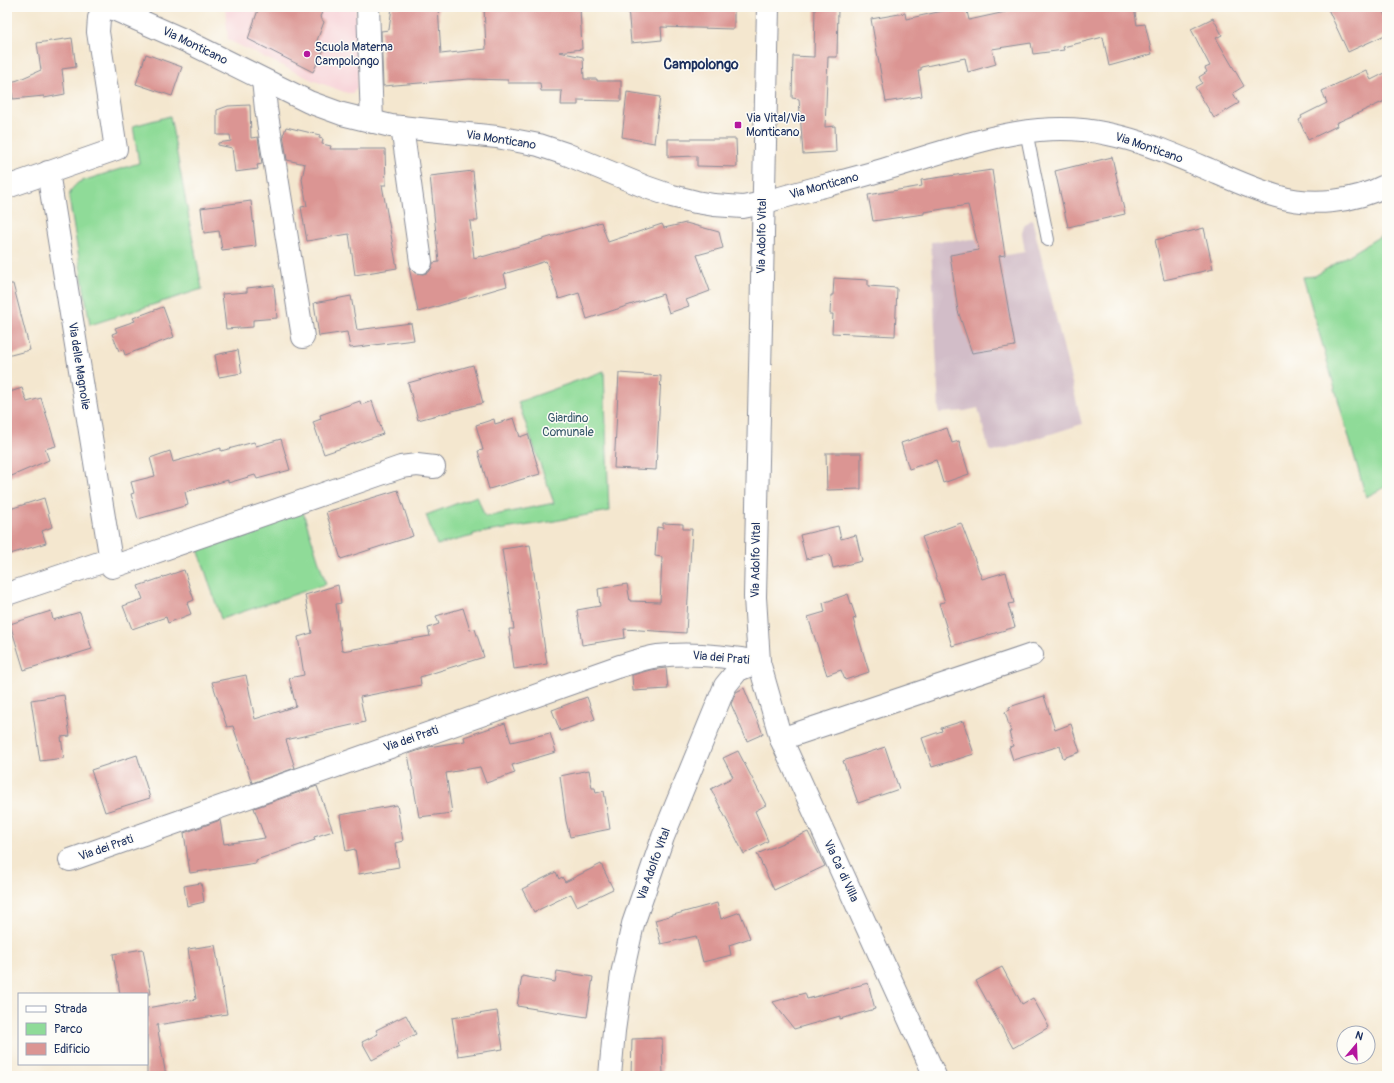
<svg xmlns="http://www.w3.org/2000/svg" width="1394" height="1083" font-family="Pangolin,sans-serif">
<rect width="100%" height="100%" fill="#fdfcf7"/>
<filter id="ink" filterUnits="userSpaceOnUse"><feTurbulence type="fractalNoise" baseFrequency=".025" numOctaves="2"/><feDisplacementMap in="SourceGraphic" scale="8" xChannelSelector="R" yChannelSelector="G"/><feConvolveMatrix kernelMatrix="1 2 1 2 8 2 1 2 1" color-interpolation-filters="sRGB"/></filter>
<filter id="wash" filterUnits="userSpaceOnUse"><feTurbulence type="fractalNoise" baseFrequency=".012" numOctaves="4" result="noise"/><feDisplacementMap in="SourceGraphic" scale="16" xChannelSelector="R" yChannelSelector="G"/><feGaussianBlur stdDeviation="0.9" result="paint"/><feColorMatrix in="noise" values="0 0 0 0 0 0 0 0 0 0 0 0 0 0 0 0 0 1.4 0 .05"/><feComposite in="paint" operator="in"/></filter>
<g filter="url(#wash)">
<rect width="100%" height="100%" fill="#f4e7cf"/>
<path fill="#f7cfd5" d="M 225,7 L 356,7 L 358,77 L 357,87 L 353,93 L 347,93 L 312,80 L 228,40 Z"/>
<path fill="#d2bdc8" d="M 1032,219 L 1082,424 L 994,452 L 989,450 L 978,408 L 965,411 L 939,413 L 931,242 L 976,239 L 981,259 L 1025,252 L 1022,233 L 1024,226 Z"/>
<g fill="#8fdb98" stroke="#55857b">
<path d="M 170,116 L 202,289 L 90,325 L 69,198 C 70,190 73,187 79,182 L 139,163 L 133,126 Z"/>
<path d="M 1387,232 L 1387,486 L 1366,497 L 1303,277 L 1315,276 Z"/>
<path d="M 604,371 L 609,511 L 549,522 L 473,534 L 473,536 L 437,545 L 426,515 L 477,496 L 485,517 L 554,503 L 518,402 Z"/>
<path d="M 303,512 L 326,584 L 221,619 L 198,549 Z"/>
</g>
<g id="blocks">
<g fill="#db9593">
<path d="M 259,7 L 324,7 L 320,17 L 324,22 L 316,43 L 325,47 L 313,72 L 248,39 Z"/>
<path d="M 392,7 L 438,7 L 441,54 L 486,49 L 484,7 L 580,7 L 582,49 L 559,52 L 583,57 L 584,79 L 597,79 L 597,81 L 621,81 L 621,101 L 578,100 L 578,105 L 561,105 L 562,91 L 541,91 L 540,83 L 508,83 L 508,80 L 469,79 L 383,86 L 381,31 L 389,30 Z"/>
<path d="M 628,7 L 734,7 L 734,29 L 661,27 L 662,40 L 631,43 Z"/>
<path d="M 815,7 L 838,8 L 837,57 L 828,57 L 825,127 L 835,126 L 836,152 L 803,154 L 799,99 L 792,98 L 793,56 L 814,57 Z"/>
<path d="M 961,7 L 966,7 L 969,20 L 1010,11 L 1009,7 L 1134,7 L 1137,25 L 1145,24 L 1152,54 L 1109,66 L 1103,37 L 1063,47 L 1064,50 L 1033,54 L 1031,43 L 992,49 L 996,64 L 968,72 L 965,58 L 921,67 L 921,70 L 918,70 L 922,96 L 886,102 L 871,19 L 905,13 L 906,19 Z"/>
<path d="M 1327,7 L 1382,7 L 1387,18 L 1387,34 L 1348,52 Z"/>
<path d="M 1213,18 L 1222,35 L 1216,38 L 1244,86 L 1233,93 L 1239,103 L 1214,118 L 1195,87 L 1202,83 L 1199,77 L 1207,72 L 1205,68 L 1210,66 L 1191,29 Z"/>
<path d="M 72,38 L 76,67 L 62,69 L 65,94 L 44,98 L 44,96 L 13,99 L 11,82 L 18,80 L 41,70 L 37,43 Z"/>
<path d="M 146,54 L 182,67 L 172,96 L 136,84 Z"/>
<path d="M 1366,70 L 1371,80 L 1387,72 L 1387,100 L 1336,123 L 1337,126 L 1308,140 L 1299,120 L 1302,118 L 1301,116 L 1327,103 L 1322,91 Z"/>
<path d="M 627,92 L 660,97 L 654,143 L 622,137 Z"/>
<path d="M 250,105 L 251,138 L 258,137 L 262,164 L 257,165 L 258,169 L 235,172 L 232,148 L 218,145 L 218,143 L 231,141 L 230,135 L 217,135 L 217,110 L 228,106 Z"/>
<path d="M 286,127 L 320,135 L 319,138 L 323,139 L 322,144 L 331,146 L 330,149 L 385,149 L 386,185 L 382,185 L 397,268 L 355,275 L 349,234 L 307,241 L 301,207 L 307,206 L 302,179 L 305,164 L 287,160 L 283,134 L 284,133 Z"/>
<path d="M 668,139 L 736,139 L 737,167 L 697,166 L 697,156 L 668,157 Z"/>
<path d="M 1112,157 L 1125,214 L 1068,227 L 1055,171 Z"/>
<path d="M 992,170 L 1005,255 L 999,256 L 1015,346 L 972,353 L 958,311 L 950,255 L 979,250 L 968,205 L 924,212 L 924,214 L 873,221 L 868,195 L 922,186 L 921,180 Z"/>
<path d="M 473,171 L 478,221 L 470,221 L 474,258 L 481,256 L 482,257 L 601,222 L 608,242 L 662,224 L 664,228 L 686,223 L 719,232 L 723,248 L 697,255 L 710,291 L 686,300 L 689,306 L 669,313 L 663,294 L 587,319 L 579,293 L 559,299 L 546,261 L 504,274 L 507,286 L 418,312 L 409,267 L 416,273 L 423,274 L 429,272 L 432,267 L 433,263 L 439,262 L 430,176 Z"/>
<path d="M 251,201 L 256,246 L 222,250 L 219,231 L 204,233 L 201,208 Z"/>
<path d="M 1204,228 L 1213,269 L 1164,280 L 1155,240 Z"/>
<path d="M 834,278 L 868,280 L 868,286 L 897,288 L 895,336 L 832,333 L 833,314 L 830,314 L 831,295 L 833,295 Z"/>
<path d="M 7,284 L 13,284 L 30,350 L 7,356 Z"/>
<path d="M 274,285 L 277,318 L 253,320 L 253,327 L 226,329 L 222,294 L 247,292 L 247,288 Z"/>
<path d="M 351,296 L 357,330 L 411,323 L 414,340 L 350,348 L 347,332 L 319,336 L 314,303 Z"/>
<path d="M 163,307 L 174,337 L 125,355 L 123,349 L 119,351 L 112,334 L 117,332 L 115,328 L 135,321 L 133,318 Z"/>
<path d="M 238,350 L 242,373 L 219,377 L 215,355 Z"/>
<path d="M 473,365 L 483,403 L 418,420 L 408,383 Z"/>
<path d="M 619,373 L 661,376 L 656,470 L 614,468 Z"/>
<path d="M 22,388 L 27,402 L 41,398 L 56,446 L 45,449 L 49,460 L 7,478 L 7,393 Z"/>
<path d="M 360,401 L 361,405 L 372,401 L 383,434 L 324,454 L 313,422 L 321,419 L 320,415 Z"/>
<path d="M 514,418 L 520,437 L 528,434 L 540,474 L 489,489 L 478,451 L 483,450 L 476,425 L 494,419 L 495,424 Z"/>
<path d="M 947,428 L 952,443 L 959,441 L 969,474 L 943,483 L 936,460 L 909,469 L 901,443 Z"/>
<path d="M 281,439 L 290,470 L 257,479 L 255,475 L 228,483 L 228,480 L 185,492 L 188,505 L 138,519 L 131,494 L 134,493 L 131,482 L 155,476 L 150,458 L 170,451 L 173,462 L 221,448 L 221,451 L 254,442 L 256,446 Z"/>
<path d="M 826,453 L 861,453 L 861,489 L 827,490 Z"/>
<path d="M 398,490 L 413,536 L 341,559 L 326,512 Z"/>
<path d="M 44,498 L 52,527 L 42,531 L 46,543 L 7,555 L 7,510 Z"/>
<path d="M 663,523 L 683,524 L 683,529 L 692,529 L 686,633 L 624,629 L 625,638 L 582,645 L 577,610 L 600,606 L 598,589 L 627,584 L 630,601 L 660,602 L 662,557 L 655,556 L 657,527 L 663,528 Z"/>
<path d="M 961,523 L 982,579 L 1006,572 L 1014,603 L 1008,604 L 1015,627 L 952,646 L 939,603 L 945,602 L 922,537 Z"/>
<path d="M 838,526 L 841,539 L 856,535 L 862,561 L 833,568 L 830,554 L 806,559 L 800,535 Z"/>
<path d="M 530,545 L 547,664 L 514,669 L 509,629 L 514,629 L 502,549 Z"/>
<path d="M 184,570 L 194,600 L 187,603 L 191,614 L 168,623 L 166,617 L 132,629 L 123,606 L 143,599 L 138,586 Z"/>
<path d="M 338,585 L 341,603 L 336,604 L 342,651 L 430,636 L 428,628 L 439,624 L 436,616 L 463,608 L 470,630 L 475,629 L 484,657 L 420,677 L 421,685 L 360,697 L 365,722 L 286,740 L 295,768 L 252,783 L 233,726 L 227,727 L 212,682 L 246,675 L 255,719 L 296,706 L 289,678 L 304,675 L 298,637 L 312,633 L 305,595 Z"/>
<path d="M 848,594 L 856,618 L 853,619 L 869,672 L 845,680 L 841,670 L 827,675 L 808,617 L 825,612 L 823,603 Z"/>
<path d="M 51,611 L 53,620 L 80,612 L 92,649 L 24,670 L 10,624 Z"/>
<path d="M 666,668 L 668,689 L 633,691 L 632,675 L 650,670 Z"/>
<path d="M 744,688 L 763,734 L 747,741 L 731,704 L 736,692 Z"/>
<path d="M 64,695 L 70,736 L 61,737 L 64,758 L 40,761 L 31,700 Z"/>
<path d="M 1044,696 L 1055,730 L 1071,724 L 1080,752 L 1063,758 L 1060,746 L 1013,760 L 1009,747 L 1013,746 L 1009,732 L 1011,732 L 1005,712 L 1010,710 L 1009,707 Z"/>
<path d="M 587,697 L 595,719 L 560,731 L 552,710 Z"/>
<path d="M 963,721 L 974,754 L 932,767 L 922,738 L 942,731 L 941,728 Z"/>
<path d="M 505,723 L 511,742 L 550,733 L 556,752 L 512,765 L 515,773 L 486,783 L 480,767 L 446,773 L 452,813 L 419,817 L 408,754 L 429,747 L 465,741 L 464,737 Z"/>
<path d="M 885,747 L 899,789 L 858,803 L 843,761 Z"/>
<path d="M 738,751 L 766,805 L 755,811 L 768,841 L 744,854 L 711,789 L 733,777 L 723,758 Z"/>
<path d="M 137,755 L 150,798 L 105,812 L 91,770 Z"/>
<path d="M 589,770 L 592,788 L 595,788 L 596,793 L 604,791 L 610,829 L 570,837 L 566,821 L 560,776 Z"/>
<path d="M 317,786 L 333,831 L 314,837 L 315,840 L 256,860 L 256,863 L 190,873 L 184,833 L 220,820 L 224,844 L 265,838 L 254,808 Z"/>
<path d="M 397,805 L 403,841 L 395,843 L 399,867 L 359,874 L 355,849 L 346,851 L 340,815 Z"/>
<path d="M 808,832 L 825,866 L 774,890 L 757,854 Z"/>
<path d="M 601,864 L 613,889 L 577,906 L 571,894 L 534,912 L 522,889 L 556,872 L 559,879 L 562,877 L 565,882 Z"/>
<path d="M 201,883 L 204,902 L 187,906 L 184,886 Z"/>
<path d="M 717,903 L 721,919 L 740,912 L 750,938 L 729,945 L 731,955 L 703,962 L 696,936 L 661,944 L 655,920 Z"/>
<path d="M 215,945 L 227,1014 L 157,1025 L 166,1076 L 147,1076 L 147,1008 L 196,999 L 188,949 Z"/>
<path d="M 143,949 L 151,994 L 120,994 L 113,954 Z"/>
<path d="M 1002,967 L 1022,1004 L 1033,998 L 1049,1027 L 1013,1048 L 976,981 Z"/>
<path d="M 557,971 L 593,977 L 587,1017 L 517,1006 L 522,976 L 555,982 Z"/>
<path d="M 868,983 L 875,1009 L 840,1019 L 840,1016 L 794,1029 L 773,1002 L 805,993 L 807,999 Z"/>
<path d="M 497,1011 L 503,1049 L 458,1056 L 452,1018 Z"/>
<path d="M 406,1015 L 416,1034 L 398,1043 L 399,1046 L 372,1060 L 362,1042 L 378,1034 L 376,1030 Z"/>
<path d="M 662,1038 L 663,1076 L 631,1076 L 632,1039 Z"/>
</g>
</g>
</g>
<g filter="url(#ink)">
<use href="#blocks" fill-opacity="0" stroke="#888b96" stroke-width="1"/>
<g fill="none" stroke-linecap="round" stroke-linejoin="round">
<defs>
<path id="service" d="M 1026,131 L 1048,240"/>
<g id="minor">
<path d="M 109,7 L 186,41 L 309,102 L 342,114 L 391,126 L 497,137 L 539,145 L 566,154 L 646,187 L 672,196 L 696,202 L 714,205 L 743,207 L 763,203 C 805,190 847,181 889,168 C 962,147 1031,117 1108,134 C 1143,141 1177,156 1210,170 C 1231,179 1253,189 1276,196 C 1312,207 1354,202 1387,185"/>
<path d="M 368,7 L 372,122"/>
<path d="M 263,80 L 266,109 L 303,337"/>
<path d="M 402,127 L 421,262"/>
<path d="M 48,172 L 112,567 L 401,467 L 417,465 L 434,467"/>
<path d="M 7,187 L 116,149 L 98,32 L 99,18 L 103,7"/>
<path d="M 7,594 L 111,559"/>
<path d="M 781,739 L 1032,655"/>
<path d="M 70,860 L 617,667 C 630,663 644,658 658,656 C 691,652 726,656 759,662"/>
<path d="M 610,1076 L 614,1031 L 622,974 L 633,924 L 663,837 L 725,686 L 738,670 L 759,662"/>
</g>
<path id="tertiary" d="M 768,7 L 755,597 L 759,662 L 781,739 L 935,1076"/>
</defs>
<use href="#service" stroke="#888b96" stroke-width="14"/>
<use href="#minor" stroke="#888b96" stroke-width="24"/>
<use href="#tertiary" stroke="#888b96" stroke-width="24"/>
<use href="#service" stroke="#fff" stroke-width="12"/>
<use href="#minor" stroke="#fff" stroke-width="22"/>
<use href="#tertiary" stroke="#fff" stroke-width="22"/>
</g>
</g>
<g fill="#b5179e" stroke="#fdfcf7" stroke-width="1.5">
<circle cx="307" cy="54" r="4"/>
<rect x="734" y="121" width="8" height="8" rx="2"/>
</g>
<g text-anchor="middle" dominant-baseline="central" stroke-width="3" stroke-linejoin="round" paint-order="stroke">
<g font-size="12" fill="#1b2f5e" stroke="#fdfcf7">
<text transform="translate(195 46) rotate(26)">Via Monticano</text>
<text transform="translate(501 140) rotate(9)">Via Monticano</text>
<text transform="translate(1149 148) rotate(19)">Via Monticano</text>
<text transform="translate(824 186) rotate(-15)">Via Monticano</text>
<text transform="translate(762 236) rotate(-89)">Via Adolfo Vital</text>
<text transform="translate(79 366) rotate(81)">Via delle Magnolie</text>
<text transform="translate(756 560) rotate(-89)">Via Adolfo Vital</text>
<text transform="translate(721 658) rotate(5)">Via dei Prati</text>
<text transform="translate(411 739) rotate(-19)">Via dei Prati</text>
<text transform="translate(106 848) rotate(-19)">Via dei Prati</text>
<text transform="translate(654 864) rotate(-70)">Via Adolfo Vital</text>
<text transform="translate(841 871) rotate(65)">Via Ca' di Villa</text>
</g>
<g font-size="12" fill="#1b2f5e" stroke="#fdfcf7" text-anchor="start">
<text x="315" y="47">Scuola Materna<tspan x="315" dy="14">Campolongo</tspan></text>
<text x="746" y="118">Via Vital/Via<tspan x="746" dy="14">Monticano</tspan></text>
</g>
<g font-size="12" fill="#385a6c" stroke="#fdfcf7">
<text x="568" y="418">Giardino<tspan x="568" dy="14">Comunale</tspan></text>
</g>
<g font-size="14" font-weight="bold" fill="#1b2f5e" stroke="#fdfcf7">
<text x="701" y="64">Campolongo</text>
</g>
</g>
<rect width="1394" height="1083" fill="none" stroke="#fdfcf7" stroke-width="24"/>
<rect x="18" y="993" width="130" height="72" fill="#fdfcf7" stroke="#a3aaba"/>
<rect x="26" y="1006" width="20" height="6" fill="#ffffff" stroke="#a3aaba"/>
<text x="54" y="1013" font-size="12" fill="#1b2f5e">Strada</text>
<rect x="26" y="1023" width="20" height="12" fill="#8fdb98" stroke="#a3aaba"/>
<text x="54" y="1033" font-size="12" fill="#1b2f5e">Parco</text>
<rect x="26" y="1043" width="20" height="12" fill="#db9593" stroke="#a3aaba"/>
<text x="54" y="1053" font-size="12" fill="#1b2f5e">Edificio</text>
<g transform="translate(1356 1045) rotate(19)"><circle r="19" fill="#fdfcf7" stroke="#a3aaba"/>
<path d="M0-3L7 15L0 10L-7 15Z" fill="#b5179e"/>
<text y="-6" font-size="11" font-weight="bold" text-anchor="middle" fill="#1b2f5e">N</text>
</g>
</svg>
